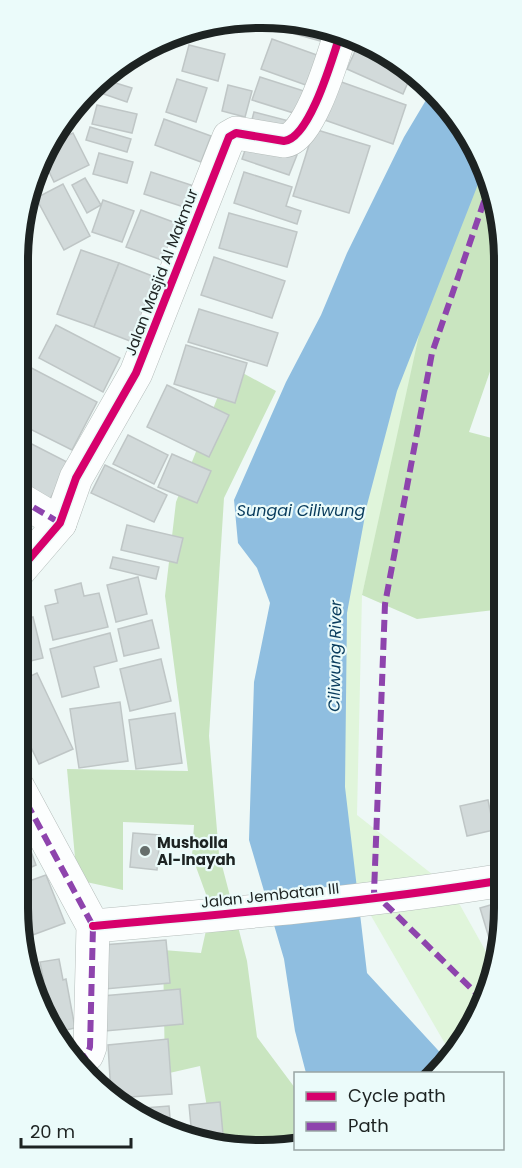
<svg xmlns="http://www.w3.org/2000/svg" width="522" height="1168" font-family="Poppins,sans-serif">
<rect width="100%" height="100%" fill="#eef8f6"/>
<path fill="#e0f5db" d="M 471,141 L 362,595 L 357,815 L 451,889 L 494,966 L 491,985 L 451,1054 L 355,888 L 316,847 L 323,552 Z"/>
<g fill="#c9e5c0">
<path d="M 479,154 L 502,229 L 502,337 L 469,432 L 503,441 L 503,609 L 417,619 L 362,595 L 435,262 Z"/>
<path d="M 230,366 L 276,391 L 224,498 L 209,736 L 219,854 L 247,961 L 257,1037 L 295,1088 L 295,1145 L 214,1145 L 175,1131 L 210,1125 L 200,1066 L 165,1074 L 163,950 L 201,953 L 211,908 L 192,856 L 194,825 L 123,822 L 123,890 L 77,880 L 67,769 L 188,771 L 165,596 L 176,502 Z"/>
</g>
<path fill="#8fbee0" d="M 432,90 C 454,110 475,141 484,169 L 397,391 L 367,505 L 347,613 L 345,787 L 367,973 L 448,1061 L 436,1073 L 306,1073 L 295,1031 L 284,959 L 249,840 L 254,682 L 270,603 L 257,568 L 238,543 L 234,500 L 286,382 L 321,315 L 347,253 L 404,137 Z"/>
<g fill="#d2dada" stroke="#bfc6c6" stroke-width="1.5">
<path d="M 269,22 L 334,30 L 331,44 L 267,26 Z"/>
<path d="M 272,39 L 328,59 L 317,89 L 261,69 Z"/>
<path d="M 364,43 L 386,54 L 363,50 Z"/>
<path d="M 189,45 L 225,54 L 218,81 L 182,71 Z"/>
<path d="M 356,49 L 412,73 L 403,94 L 347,69 Z"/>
<path d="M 260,77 L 310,93 L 303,116 L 252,100 Z"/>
<path d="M 177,79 L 207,88 L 196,122 L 166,112 Z"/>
<path d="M 333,79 L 406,105 L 393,144 L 319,118 Z"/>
<path d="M 106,80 L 132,88 L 127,102 L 92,90 Z"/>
<path d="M 228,85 L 252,91 L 245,117 L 222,111 Z"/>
<path d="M 79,100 L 84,110 L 70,118 L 69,117 Z"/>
<path d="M 97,105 L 137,114 L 132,133 L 92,124 Z"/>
<path d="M 254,112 L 289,121 L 284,137 L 250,127 Z"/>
<path d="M 164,119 L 211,136 L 201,162 L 155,145 Z"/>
<path d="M 90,127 L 131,139 L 127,152 L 86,140 Z"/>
<path d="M 314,129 L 370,146 L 349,213 L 293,196 Z"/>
<path d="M 73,133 L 89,165 L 54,182 L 44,161 L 54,142 Z"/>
<path d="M 249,139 L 297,155 L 289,175 L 242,159 Z"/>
<path d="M 99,153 L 133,162 L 127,183 L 93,174 Z"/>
<path d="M 151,172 L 197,187 L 190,209 L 144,194 Z"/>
<path d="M 244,172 L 292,187 L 286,206 L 301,211 L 297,224 L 234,203 Z"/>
<path d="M 85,178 L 101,205 L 87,213 L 72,185 Z"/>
<path d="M 63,184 L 90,236 L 64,250 L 36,198 Z"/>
<path d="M 103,200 L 134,211 L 122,242 L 92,232 Z"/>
<path d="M 141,210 L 192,229 L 178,266 L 126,247 Z"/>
<path d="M 229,213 L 297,232 L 287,267 L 219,248 Z"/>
<path d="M 81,250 L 119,263 L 94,327 L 57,314 Z"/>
<path d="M 214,257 L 285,281 L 272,318 L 201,295 Z"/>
<path d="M 119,263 L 160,279 L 135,343 L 94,327 Z"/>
<path d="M 199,309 L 278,333 L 267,366 L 188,342 Z"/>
<path d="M 56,325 L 120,358 L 103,392 L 39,358 Z"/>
<path d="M 186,345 L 247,363 L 235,403 L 174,384 Z"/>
<path d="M 18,361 L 97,402 L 72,450 L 18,423 Z"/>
<path d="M 167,385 L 229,415 L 209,457 L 147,427 Z"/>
<path d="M 128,435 L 168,455 L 154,484 L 113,464 Z"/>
<path d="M 18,437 L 69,463 L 48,503 L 18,487 Z"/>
<path d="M 172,454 L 211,471 L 197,503 L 158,487 Z"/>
<path d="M 105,465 L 167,495 L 154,522 L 91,493 Z"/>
<path d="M 127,525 L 183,538 L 177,563 L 121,550 Z"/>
<path d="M 18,527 L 35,542 L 18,562 Z"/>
<path d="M 113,557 L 159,567 L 156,579 L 110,568 Z"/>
<path d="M 138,577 L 147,614 L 116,622 L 107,585 Z"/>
<path d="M 81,583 L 84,596 L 99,593 L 108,627 L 53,640 L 45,606 L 58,603 L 55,590 Z"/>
<path d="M 33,617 L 43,658 L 18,664 L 18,621 Z"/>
<path d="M 152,620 L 159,648 L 124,656 L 118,629 Z"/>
<path d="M 110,633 L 117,661 L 94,667 L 99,687 L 62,697 L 50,649 Z"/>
<path d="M 161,659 L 171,701 L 130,711 L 120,669 Z"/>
<path d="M 37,673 L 73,749 L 39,764 L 18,720 L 18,682 Z"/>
<path d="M 120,702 L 128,761 L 79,768 L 70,709 Z"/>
<path d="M 175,713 L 182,763 L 136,769 L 129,720 Z"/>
<path d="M 504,773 L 504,806 L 498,807 L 493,775 Z"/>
<path d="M 488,800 L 494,830 L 467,836 L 460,806 Z"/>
<path d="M 504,816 L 504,840 L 499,817 Z"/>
<path d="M 133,833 L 160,835 L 157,870 L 130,867 Z"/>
<path d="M 25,835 L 36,865 L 18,873 L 18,838 Z"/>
<path d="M 46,875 L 65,923 L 30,936 L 18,904 L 18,885 Z"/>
<path d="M 504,901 L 499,939 L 490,941 L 480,908 Z"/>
<path d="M 26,940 L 36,966 L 28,969 L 24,941 Z"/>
<path d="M 166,940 L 170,983 L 105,989 L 102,945 Z"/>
<path d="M 59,959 L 63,980 L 66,979 L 75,1028 L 58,1032 L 36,995 L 34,985 L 44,982 L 40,962 Z"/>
<path d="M 180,989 L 183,1024 L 105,1031 L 102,996 Z"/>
<path d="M 168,1039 L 172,1094 L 116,1098 L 111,1094 L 108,1045 Z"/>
<path d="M 220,1102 L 224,1145 L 214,1145 L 192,1137 L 189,1105 Z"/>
<path d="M 169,1106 L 171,1129 L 139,1117 L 129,1109 Z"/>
</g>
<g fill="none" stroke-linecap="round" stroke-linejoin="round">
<defs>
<g id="street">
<path d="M 18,498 L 60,523"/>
<path d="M 18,572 L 60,523 L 76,478 L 136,373 L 229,137 L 236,133 L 284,141 C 310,139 333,56 341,32"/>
<path d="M 18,787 L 93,926 L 90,1047 L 87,1055 L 76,1063"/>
<path d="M 93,926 C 230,914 368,902 504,880"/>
</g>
</defs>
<use href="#street" stroke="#b5bdbb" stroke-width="34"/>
<use href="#street" stroke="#fcfefe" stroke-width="33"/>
<g stroke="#8e44ad" stroke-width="6" stroke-dasharray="12 6" stroke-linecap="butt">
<path d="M 18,498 L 60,523"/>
<path d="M 18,787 L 93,926 L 90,1047 L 87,1055 L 76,1063"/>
<path d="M 483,1000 L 374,893 L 385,604 L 432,353 L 489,187"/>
</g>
<defs>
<g id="cycleway">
<path d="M 18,572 L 60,523 L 76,478 L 136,373 L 229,137 L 236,133 L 284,141 C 310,139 333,56 341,32"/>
<path d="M 93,926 C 230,914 368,902 504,880"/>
</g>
</defs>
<use href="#cycleway" stroke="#ebfbfa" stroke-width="11"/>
<use href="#cycleway" stroke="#d6006c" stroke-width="8"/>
</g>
<circle fill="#666e6c" stroke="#ebfbfa" stroke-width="2" cx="145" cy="851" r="6"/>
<g text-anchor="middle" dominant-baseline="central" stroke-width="4.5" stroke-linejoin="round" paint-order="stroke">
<g font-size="15" fill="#1d2322" stroke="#ebfbfa">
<text transform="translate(161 272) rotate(-69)">Jalan Masjid Al Makmur</text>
<text transform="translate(270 895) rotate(-6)">Jalan Jembatan III</text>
</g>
<g font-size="15" font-weight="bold" fill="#1d2322" stroke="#ebfbfa" text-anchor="start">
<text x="157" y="842">Musholla<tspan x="157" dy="17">Al-Inayah</tspan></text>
</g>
<g font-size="16" font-style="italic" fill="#083b5c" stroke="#ebfbfa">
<text x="301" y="510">Sungai Ciliwung</text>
<text transform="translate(335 656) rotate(-89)">Ciliwung River</text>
</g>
</g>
<path d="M0 0H522V1168H0ZM260 28H262A232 232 0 0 1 494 260V908A232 232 0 0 1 262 1140H260A232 232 0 0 1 28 908V260A232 232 0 0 1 260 28Z" fill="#ebfbfa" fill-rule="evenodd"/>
<path fill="none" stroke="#1d2322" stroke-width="8" d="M260 28H262A232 232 0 0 1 494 260V908A232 232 0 0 1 262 1140H260A232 232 0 0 1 28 908V260A232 232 0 0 1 260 28Z"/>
<rect x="294" y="1072" width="210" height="78" fill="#ebfbfa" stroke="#99a5a4" stroke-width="1.5"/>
<rect x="306" y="1092" width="30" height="9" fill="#d6006c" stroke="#99a5a4" stroke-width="1.5"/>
<text x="348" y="1102" font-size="18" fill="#1d2322">Cycle path</text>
<rect x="306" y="1122" width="30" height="9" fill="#8e44ad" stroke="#99a5a4" stroke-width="1.5"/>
<text x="348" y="1132" font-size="18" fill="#1d2322">Path</text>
<path d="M21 1138v9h110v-9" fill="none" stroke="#1d2322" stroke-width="3"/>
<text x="30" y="1138" font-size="18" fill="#1d2322" stroke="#ebfbfa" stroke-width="4.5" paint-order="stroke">20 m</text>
</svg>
